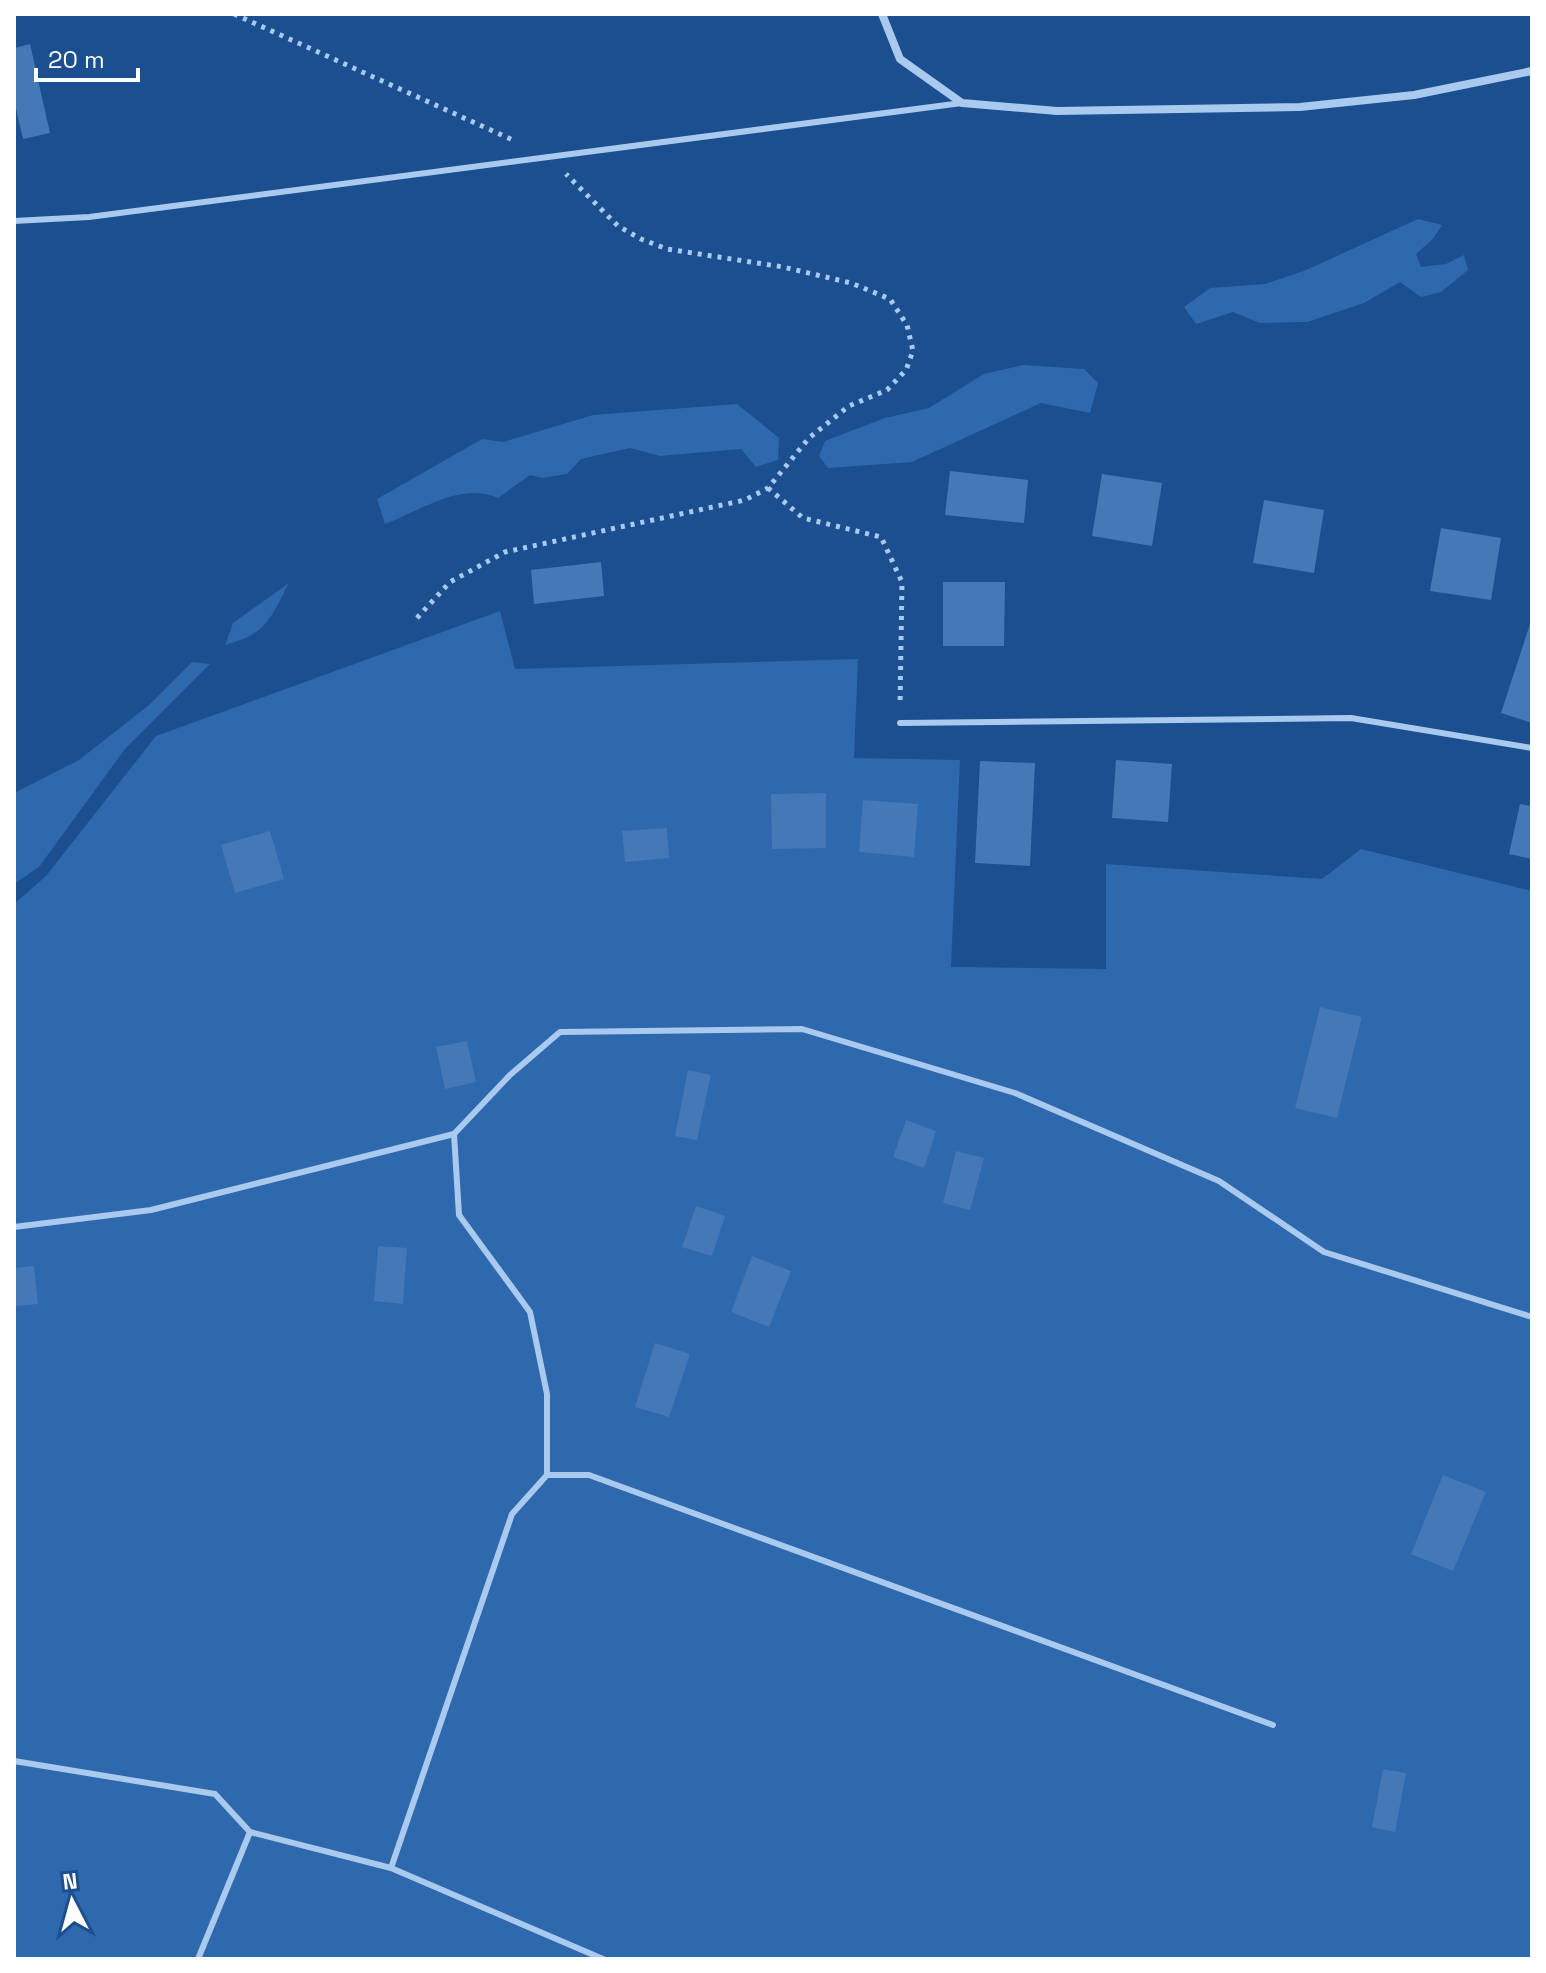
<svg xmlns="http://www.w3.org/2000/svg" width="1546" height="1973" font-family="'Space Grotesk',sans-serif">
<rect width="100%" height="100%" fill="#1b4f8f"/>
<g fill="#2e69ad">
<path d="M 1418,219 L 1442,225 L 1433,239 L 1416,254 L 1421,267 L 1446,264 L 1464,255 L 1468,270 L 1441,292 L 1421,297 L 1400,282 L 1364,303 L 1307,322 L 1260,323 L 1233,312 L 1196,324 L 1184,307 L 1210,288 L 1265,284 L 1304,271 Z"/>
<path d="M 1023,365 L 1084,369 L 1098,383 L 1090,413 L 1041,403 L 912,462 L 828,468 L 819,456 L 825,441 L 885,418 L 929,408 L 984,374 Z"/>
<path d="M 737,404 L 779,438 L 778,460 L 756,467 L 741,449 L 660,456 L 630,448 L 581,459 L 567,474 L 542,478 L 530,475 L 498,498 C 461,481 420,511 385,524 L 377,499 L 482,439 L 503,442 L 593,415 Z"/>
<path d="M 289,583 C 270,619 267,634 225,645 L 233,623 Z"/>
<path d="M 500,611 L 515,669 L 858,659 L 854,758 L 960,760 L 951,967 L 1106,969 L 1106,864 L 1322,879 L 1361,849 L 1532,891 L 1532,1959 L 14,1959 L 14,904 L 46,876 L 156,736 Z"/>
<path d="M 192,662 L 210,664 L 125,749 L 39,867 L 14,884 L 14,793 L 79,760 L 149,705 Z"/>
</g>
<g fill="#4478b7">
<path d="M 30,44 L 50,133 L 23,139 L 14,100 L 14,48 Z"/>
<path d="M 950,471 L 1028,480 L 1024,523 L 945,515 Z"/>
<path d="M 1102,474 L 1162,483 L 1152,546 L 1092,536 Z"/>
<path d="M 1264,500 L 1324,510 L 1314,573 L 1253,563 Z"/>
<path d="M 1441,528 L 1501,538 L 1491,600 L 1430,591 Z"/>
<path d="M 601,562 L 604,596 L 534,604 L 531,570 Z"/>
<path d="M 943,582 L 1005,582 L 1004,646 L 943,646 Z"/>
<path d="M 1531,621 L 1532,621 L 1532,723 L 1501,713 Z"/>
<path d="M 1116,760 L 1172,764 L 1168,822 L 1112,818 Z"/>
<path d="M 980,761 L 1035,763 L 1030,866 L 975,863 Z"/>
<path d="M 826,793 L 826,848 L 772,849 L 771,794 Z"/>
<path d="M 863,800 L 918,804 L 914,857 L 859,852 Z"/>
<path d="M 1520,804 L 1532,806 L 1532,859 L 1509,854 Z"/>
<path d="M 667,828 L 669,858 L 625,862 L 622,831 Z"/>
<path d="M 270,831 L 284,879 L 235,893 L 221,845 Z"/>
<path d="M 1320,1007 L 1362,1017 L 1337,1118 L 1295,1108 Z"/>
<path d="M 467,1041 L 476,1082 L 445,1089 L 436,1047 Z"/>
<path d="M 688,1070 L 711,1075 L 697,1140 L 675,1136 Z"/>
<path d="M 906,1120 L 936,1131 L 924,1168 L 893,1157 Z"/>
<path d="M 956,1151 L 984,1158 L 970,1210 L 943,1203 Z"/>
<path d="M 696,1206 L 725,1216 L 712,1256 L 682,1247 Z"/>
<path d="M 378,1246 L 407,1248 L 403,1304 L 374,1301 Z"/>
<path d="M 752,1256 L 791,1271 L 769,1327 L 731,1312 Z"/>
<path d="M 34,1266 L 38,1304 L 14,1306 L 14,1268 Z"/>
<path d="M 655,1343 L 690,1354 L 669,1417 L 635,1407 Z"/>
<path d="M 1443,1475 L 1486,1492 L 1453,1571 L 1411,1554 Z"/>
<path d="M 1383,1769 L 1406,1773 L 1395,1832 L 1372,1827 Z"/>
</g>
<g fill="none" stroke-linecap="round" stroke-linejoin="round">
<g stroke="#a9c9ee" stroke-width="5" stroke-dasharray="4 6" stroke-linecap="butt">
<path d="M 234,14 L 515,141"/>
<path d="M 768,488 L 803,518 L 881,537 L 902,582 L 900,706"/>
<path d="M 417,618 L 450,582 L 505,552 L 745,500 L 768,488 L 809,438 L 849,406 L 887,390 L 906,370 L 913,351 L 907,325 L 890,299 L 851,283 L 783,267 L 667,249 L 641,239 L 618,226 L 566,174"/>
</g>
<g stroke="#a9c9ee" stroke-width="6">
<path d="M 14,221 L 89,217 L 962,103"/>
<path d="M 900,723 L 1351,718 L 1532,748"/>
<path d="M 454,1134 L 459,1215 L 530,1312 L 547,1394 L 547,1475"/>
<path d="M 14,1227 L 151,1210 L 454,1134 L 510,1075 L 560,1032 L 802,1029 L 1015,1093 L 1219,1181 L 1324,1252 L 1532,1317"/>
<path d="M 14,1761 L 215,1794 L 250,1832 L 391,1868 L 603,1959"/>
<path d="M 391,1868 L 512,1514 L 547,1475 L 589,1475 L 1273,1725"/>
<path d="M 198,1959 L 250,1832"/>
</g>
<path stroke="#a9c9ee" stroke-width="8" d="M 882,14 L 900,59 L 962,103 L 1057,111 L 1300,107 L 1414,95 L 1532,71"/>
</g>
<rect width="1546" height="1973" fill="none" stroke="#ffffff" stroke-width="32"/>
<g transform="translate(72 1901) rotate(354)" stroke="#1b4f8f" stroke-width="6" paint-order="stroke">
<path d="M0-6L14 30L0 20L-14 30Z" fill="#ffffff"/>
<text y="-12" font-size="22" font-weight="bold" text-anchor="middle" fill="#ffffff">N</text>
</g>
<path d="M36 68v12h102v-12" fill="none" stroke="#ffffff" stroke-width="4"/>
<text x="48" y="68" font-size="24" fill="#ffffff" stroke="#1b4f8f" stroke-width="6" paint-order="stroke">20 m</text>
</svg>
